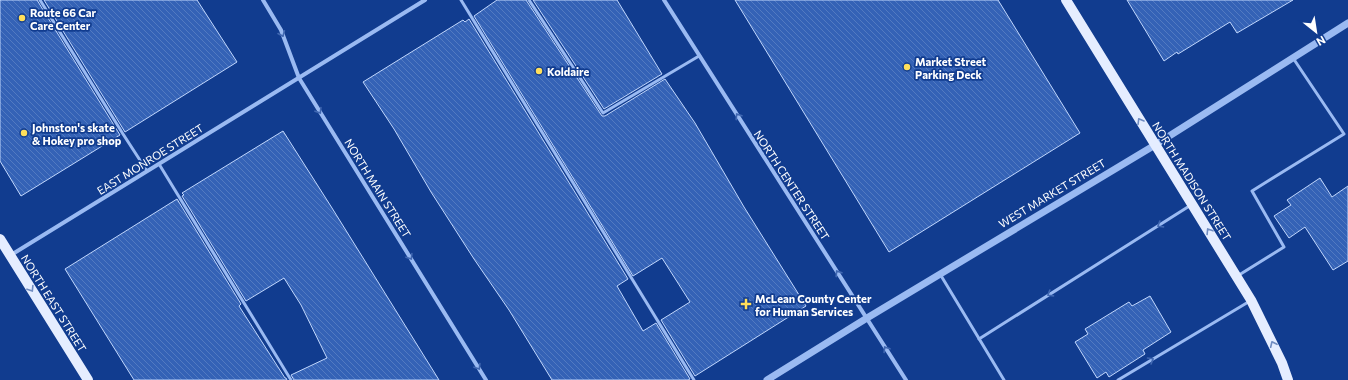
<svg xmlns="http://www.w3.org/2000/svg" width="1348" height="380" font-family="Commissioner,sans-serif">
<defs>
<pattern id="building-back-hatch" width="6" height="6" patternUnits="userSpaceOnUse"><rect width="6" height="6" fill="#3462b6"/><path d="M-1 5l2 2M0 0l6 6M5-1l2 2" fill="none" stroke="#527ac1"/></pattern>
</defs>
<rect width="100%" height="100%" fill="#113c8f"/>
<g fill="url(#building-back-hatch)" stroke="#c1d7fd">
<path d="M 0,0 L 37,0 L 120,135 L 21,196 L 0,161 Z"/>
<path d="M 44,0 L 197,0 L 237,62 L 125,132 Z"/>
<path d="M 497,0 L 526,0 L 602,116 L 605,116 L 665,79 L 695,123 L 744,207 L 806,306 L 695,376 L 661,320 L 690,302 L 662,258 L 633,276 L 474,16 Z"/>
<path d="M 533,0 L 617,0 L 662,74 L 604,109 Z"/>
<path d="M 735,0 L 998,0 L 1080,133 L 889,252 Z"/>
<path d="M 1127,0 L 1293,0 L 1237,33 L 1230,22 L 1178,54 L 1177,52 L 1164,61 Z"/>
<path d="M 469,19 L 628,279 L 617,286 L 643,331 L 656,323 L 690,379 L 688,380 L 552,380 L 509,310 L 474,259 L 431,192 L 394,129 L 363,82 L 463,20 L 465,22 Z"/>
<path d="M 283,131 L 332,208 L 439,380 L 294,380 L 291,375 L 327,358 L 301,305 L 284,278 L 246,301 L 182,196 L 184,195 L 182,193 Z"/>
<path d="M 1320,178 L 1332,197 L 1348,186 L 1348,261 L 1333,270 L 1305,227 L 1289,238 L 1274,216 L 1291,205 L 1287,200 Z"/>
<path d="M 177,199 L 241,304 L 239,306 L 285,378 L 286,378 L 287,380 L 134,380 L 65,269 Z"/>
<path d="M 1150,296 L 1171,332 L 1143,350 L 1145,354 L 1109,377 L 1106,372 L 1097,378 L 1075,342 L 1088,334 L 1085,329 L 1129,302 L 1132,306 Z"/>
</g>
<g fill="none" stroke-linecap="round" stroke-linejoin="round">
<g stroke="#9abaf2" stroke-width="3">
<path d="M 40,0 L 123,134 L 147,171"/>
<path d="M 461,0 L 694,380"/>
<path d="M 529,0 L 603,113 L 699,56"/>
<path d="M 159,164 L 291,380"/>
<path d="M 940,274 L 1004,380"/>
<path d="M 1239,275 L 1284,247 L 1252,191 L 1344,134 L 1293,58"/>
<path d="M 979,339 L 1191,205"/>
<path d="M 1118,380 L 1250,301"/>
</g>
<g stroke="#9abaf2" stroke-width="4">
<path d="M 263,0 L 281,30 L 299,78 L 486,380"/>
<path d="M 664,0 L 906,380"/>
<path d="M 11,255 L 425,0"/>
</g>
<path stroke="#9abaf2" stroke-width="7" d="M 767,380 L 867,318 L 1155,145 L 1348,23"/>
<g stroke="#e5edff" stroke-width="10">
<path d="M 1066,0 L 1251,300 L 1282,363 L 1288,380"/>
<path d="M 0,239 L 88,380"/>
</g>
</g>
<defs><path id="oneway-chevron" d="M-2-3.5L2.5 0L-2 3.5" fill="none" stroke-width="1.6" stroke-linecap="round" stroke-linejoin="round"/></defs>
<g stroke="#4168b2">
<use href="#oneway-chevron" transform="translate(282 34) rotate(67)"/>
<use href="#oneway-chevron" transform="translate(319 111) rotate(58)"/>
<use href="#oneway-chevron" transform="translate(738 116) rotate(-123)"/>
<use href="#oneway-chevron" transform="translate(1160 225) rotate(148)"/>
<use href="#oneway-chevron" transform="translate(410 257) rotate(58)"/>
<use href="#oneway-chevron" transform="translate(838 273) rotate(-123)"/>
<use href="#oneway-chevron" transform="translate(1050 294) rotate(148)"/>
<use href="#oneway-chevron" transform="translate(886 349) rotate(-122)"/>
<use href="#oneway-chevron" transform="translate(1151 360) rotate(-31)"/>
<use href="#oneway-chevron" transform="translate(478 367) rotate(58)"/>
</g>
<g stroke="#708cc1">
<use href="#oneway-chevron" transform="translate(1140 121) rotate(-121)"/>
<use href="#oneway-chevron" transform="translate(1209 231) rotate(-122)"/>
<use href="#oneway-chevron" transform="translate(31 289) rotate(58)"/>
<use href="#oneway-chevron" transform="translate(1273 344) rotate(-115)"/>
</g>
<g fill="#ffdf5b" stroke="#113c8f" stroke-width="1.5">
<circle cx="22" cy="18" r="4"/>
<circle cx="907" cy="67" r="4"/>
<circle cx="539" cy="71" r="4"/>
<circle cx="24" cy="133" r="4"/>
<path d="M744 298h4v4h4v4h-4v4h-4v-4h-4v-4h4z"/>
</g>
<g text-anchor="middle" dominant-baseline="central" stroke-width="3.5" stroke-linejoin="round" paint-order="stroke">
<g font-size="11" font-weight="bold" fill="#fff" stroke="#113c8f" text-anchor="start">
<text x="30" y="12">Route 66 Car<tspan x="30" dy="13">Care Center</tspan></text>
<text x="915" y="61">Market Street<tspan x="915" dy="13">Parking Deck</tspan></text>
<text x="547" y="71">Koldaire</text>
<text x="32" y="127">Johnston's skate<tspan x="32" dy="13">&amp; Hokey pro shop</tspan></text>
<text x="755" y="298">McLean County Center<tspan x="755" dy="13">for Human Services</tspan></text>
</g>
<g font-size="11" fill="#fff" stroke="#113c8f">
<text transform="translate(150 159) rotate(-32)">EAST MONROE STREET</text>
<text transform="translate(1192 181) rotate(58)">NORTH MADISON STREET</text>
<text transform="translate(792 185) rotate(57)">NORTH CENTER STREET</text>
<text transform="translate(378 188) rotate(58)">NORTH MAIN STREET</text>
<text transform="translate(1052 193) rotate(-31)">WEST MARKET STREET</text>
<text transform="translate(54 303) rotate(58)">NORTH EAST STREET</text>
</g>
</g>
<g transform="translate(1316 32) rotate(150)" stroke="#113c8f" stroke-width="3" paint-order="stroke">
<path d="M0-3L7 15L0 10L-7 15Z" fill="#ffffff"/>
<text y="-6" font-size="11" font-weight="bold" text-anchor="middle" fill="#ffffff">N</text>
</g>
</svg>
